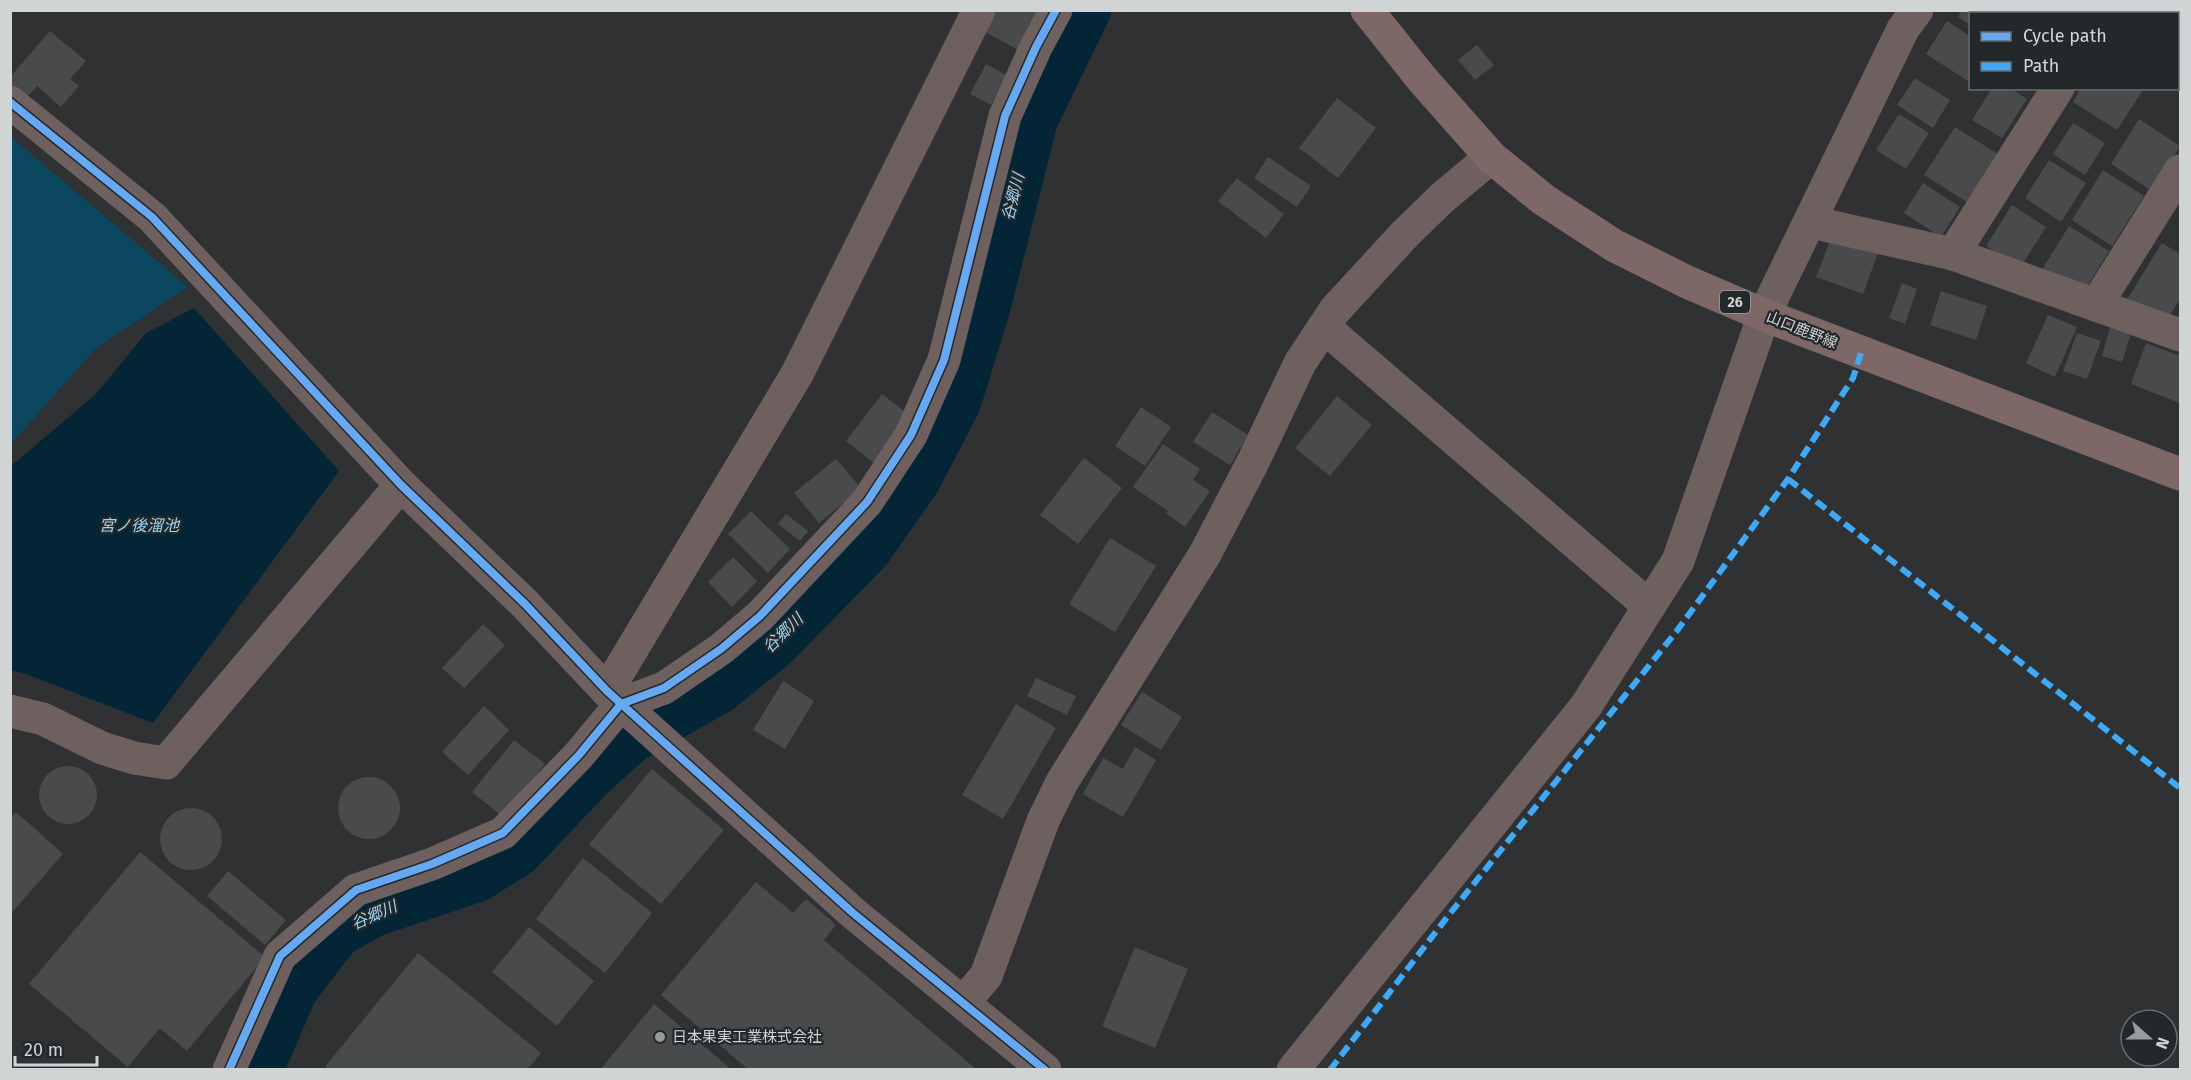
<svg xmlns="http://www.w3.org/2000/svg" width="2191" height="1080" font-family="'Fira Sans','Noto Sans JP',sans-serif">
<rect width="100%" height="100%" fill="#2f3133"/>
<path fill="#0c4760" d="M 11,137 L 188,287 L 95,349 L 11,444 Z"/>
<path fill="#042536" d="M 194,308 L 339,471 L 153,723 L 26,674 L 11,670 L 11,466 L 97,393 L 146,333 Z"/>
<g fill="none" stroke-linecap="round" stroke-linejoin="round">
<path stroke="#042536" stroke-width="50" d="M 258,1070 L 293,989 L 336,933 L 373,912 L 477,877 L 517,852 L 589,776 L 631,738 L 717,690 L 773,645 L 867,549 L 916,479 L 956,402 L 986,305 L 1033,119 L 1086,10"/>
</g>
<g fill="#484a4b">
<path d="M 997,10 L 1044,10 L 1022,52 L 985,32 Z"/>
<path d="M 1962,10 L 2011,10 L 2009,14 L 1970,14 L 1970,25 L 1958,17 Z"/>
<path d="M 2046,10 L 2094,10 L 2092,14 L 2044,14 Z"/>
<path d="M 2122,10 L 2180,10 L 2180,23 L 2178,28 L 2178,14 L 2121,14 Z"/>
<path d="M 1947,21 L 1970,36 L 1970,77 L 1968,81 L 1926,54 Z"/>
<path d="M 50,31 L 86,61 L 70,79 L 79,86 L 61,107 L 37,86 L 27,97 L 10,83 L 10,77 Z"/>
<path d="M 1477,45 L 1494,65 L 1475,80 L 1458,60 Z"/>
<path d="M 986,64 L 1006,75 L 991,105 L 970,94 Z"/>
<path d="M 1915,78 L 1950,100 L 1933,128 L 1897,105 Z"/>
<path d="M 1992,88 L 2010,88 L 2027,99 L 2002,138 L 1972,120 Z"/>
<path d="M 2081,88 L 2144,88 L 2117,130 L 2073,102 Z"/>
<path d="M 1337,98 L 1376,128 L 1338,178 L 1299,148 Z"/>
<path d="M 1899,114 L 1929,133 L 1906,169 L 1876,150 Z"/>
<path d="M 2139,119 L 2180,146 L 2152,191 L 2111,164 Z"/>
<path d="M 2073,123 L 2105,143 L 2085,175 L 2053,154 Z"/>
<path d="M 1955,127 L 1998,154 L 1967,202 L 1924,175 Z"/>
<path d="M 1268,157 L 1311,186 L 1297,207 L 1254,178 Z"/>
<path d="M 2049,160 L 2086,183 L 2061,222 L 2025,198 Z"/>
<path d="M 2103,170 L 2144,196 L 2112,246 L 2072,220 Z"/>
<path d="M 1237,178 L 1284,214 L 1266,238 L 1218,201 Z"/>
<path d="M 1923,183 L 1960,207 L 1941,237 L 1904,213 Z"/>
<path d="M 2012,205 L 2046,227 L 2020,268 L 1986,246 Z"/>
<path d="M 2069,226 L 2109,251 L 2083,293 L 2043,268 Z"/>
<path d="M 1832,236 L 1878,253 L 1863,294 L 1816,277 Z"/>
<path d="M 2162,243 L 2180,254 L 2180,299 L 2164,325 L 2126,301 Z"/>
<path d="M 1902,283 L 1917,289 L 1905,324 L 1889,318 Z"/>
<path d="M 1941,291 L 1987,306 L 1976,340 L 1930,325 Z"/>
<path d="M 2048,315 L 2077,327 L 2055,377 L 2026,363 Z"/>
<path d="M 2110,327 L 2131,333 L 2122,362 L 2102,356 Z"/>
<path d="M 2077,333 L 2101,341 L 2087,379 L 2063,371 Z"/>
<path d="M 2146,343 L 2180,356 L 2180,403 L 2131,384 Z"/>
<path d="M 882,394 L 909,415 L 874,463 L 846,441 Z"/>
<path d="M 1337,396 L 1372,425 L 1330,476 L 1295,448 Z"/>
<path d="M 1141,407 L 1171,427 L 1145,466 L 1115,446 Z"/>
<path d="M 1212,412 L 1248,435 L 1230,465 L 1193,442 Z"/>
<path d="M 1163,444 L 1200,469 L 1193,480 L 1210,491 L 1185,527 L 1166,513 L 1168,511 L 1133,487 Z"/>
<path d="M 1084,458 L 1122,488 L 1078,544 L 1040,515 Z"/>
<path d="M 836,459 L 861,488 L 819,523 L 794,493 Z"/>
<path d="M 751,511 L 790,549 L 768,573 L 728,534 Z"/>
<path d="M 786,514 L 808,531 L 800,541 L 778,524 Z"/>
<path d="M 1110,538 L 1156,566 L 1115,632 L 1069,604 Z"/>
<path d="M 733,557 L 757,581 L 732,607 L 708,582 Z"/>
<path d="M 483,624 L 505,645 L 464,688 L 442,668 Z"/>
<path d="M 1036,678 L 1076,696 L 1067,715 L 1027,696 Z"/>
<path d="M 783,681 L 814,701 L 785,749 L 753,730 Z"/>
<path d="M 1142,692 L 1182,717 L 1161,750 L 1121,725 Z"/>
<path d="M 1016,704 L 1056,728 L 1003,819 L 962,795 Z"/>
<path d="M 484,706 L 509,730 L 468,775 L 442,752 Z"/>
<path d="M 514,740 L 545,764 L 503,817 L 472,792 Z"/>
<path d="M 1135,747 L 1156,760 L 1123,817 L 1083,794 L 1103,758 L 1123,769 Z"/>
<circle cx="68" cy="795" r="29"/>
<path d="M 652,769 L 724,830 L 661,904 L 589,844 Z"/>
<circle cx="369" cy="808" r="31"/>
<circle cx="191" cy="839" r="31"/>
<path d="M 16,812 L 63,854 L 10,915 L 10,818 Z"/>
<path d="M 140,852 L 265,957 L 187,1051 L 160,1028 L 128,1067 L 29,984 Z"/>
<path d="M 583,858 L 652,913 L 605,973 L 536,919 Z"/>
<path d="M 228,871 L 286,920 L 265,945 L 207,896 Z"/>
<path d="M 756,882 L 793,913 L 806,899 L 836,925 L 824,940 L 977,1070 L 749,1070 L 661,995 Z"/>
<path d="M 529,927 L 594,981 L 557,1026 L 492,972 Z"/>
<path d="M 1135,947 L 1188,969 L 1155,1048 L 1102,1026 Z"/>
<path d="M 418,953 L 541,1053 L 527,1070 L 325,1070 L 327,1064 Z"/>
<path d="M 654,1004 L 732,1070 L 600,1070 Z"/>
</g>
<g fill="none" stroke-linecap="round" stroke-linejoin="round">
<g stroke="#6d605e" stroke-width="33">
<path d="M 2106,14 L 2108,10"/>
<path d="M 10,102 L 152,217 L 401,485 L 525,604 L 607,691 L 853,913 L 1045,1070"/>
<path d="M 1811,222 L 1953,254 L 2180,335"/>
<path d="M 1953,254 L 2058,88"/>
<path d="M 2096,305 L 2180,171"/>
<path d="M 1324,327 L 1649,606"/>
<path d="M 607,691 L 797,374 L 979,10"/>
<path d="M 10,711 L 43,719 L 102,748 L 134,758 L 166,763 L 401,485"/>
<path d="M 963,1003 L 986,976 L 1043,821 L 1062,782 L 1205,554 L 1253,462 L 1300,363 L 1335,310 L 1405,234 L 1442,198 L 1491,157"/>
<path d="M 229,1070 L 280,956 L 356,890 L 432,864 L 503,833 L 579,755 L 621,704 L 664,688 L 721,649 L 760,616 L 867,502 L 911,435 L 944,360 L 1005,116 L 1036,47 L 1056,10"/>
<path d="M 1293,1070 L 1586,706 L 1678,561 L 1764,315 L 1903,29 L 1917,10"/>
</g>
<path stroke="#7d6867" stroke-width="33" d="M 1367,10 L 1422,79 L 1491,157 L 1544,200 L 1615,246 L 1687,282 L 1764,315 L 2180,474"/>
<g stroke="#3fa9f5" stroke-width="6" stroke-dasharray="12 6" stroke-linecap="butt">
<path d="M 1788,479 L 2180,788"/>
<path d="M 1330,1070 L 1448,916 L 1676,632 L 1788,479 L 1853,378 L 1861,353"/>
</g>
<defs>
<g id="cycleway">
<path d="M 10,102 L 152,217 L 401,485 L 525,604 L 607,691 L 853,913 L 1045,1070"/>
<path d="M 229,1070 L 280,956 L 356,890 L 432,864 L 503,833 L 579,755 L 621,704 L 664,688 L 721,649 L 760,616 L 867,502 L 911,435 L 944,360 L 1005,116 L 1036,47 L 1056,10"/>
</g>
</defs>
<use href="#cycleway" stroke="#23282b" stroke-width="11"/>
<use href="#cycleway" stroke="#66a8f1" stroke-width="8"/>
</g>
<circle fill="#989b9c" stroke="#23282b" stroke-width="2" cx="660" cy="1037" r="6"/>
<g text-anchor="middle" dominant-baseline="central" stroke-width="4.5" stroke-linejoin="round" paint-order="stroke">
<rect fill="#23282b" stroke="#9ca0a2" stroke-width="1.5" x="1720" y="291" width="30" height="22" rx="4.5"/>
<g font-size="14" font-weight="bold" fill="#d0d4d5">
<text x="1735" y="302">26</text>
</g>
<g font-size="15" fill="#d0d4d5" stroke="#23282b">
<text transform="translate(1802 330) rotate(22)">山口鹿野線</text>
</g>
<g font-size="15" fill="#d0d4d5" stroke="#23282b" text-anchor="start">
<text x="672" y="1037">日本果実工業株式会社</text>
</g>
<g font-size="16" font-style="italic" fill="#9dd5f4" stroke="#23282b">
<text transform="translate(1013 197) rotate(-76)">谷郷川</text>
<text x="139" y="525">宮ノ後溜池</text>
<text transform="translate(783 633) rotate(-44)">谷郷川</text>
<text transform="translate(374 915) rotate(-24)">谷郷川</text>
</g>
</g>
<rect width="2191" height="1080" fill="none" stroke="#d0d4d5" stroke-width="24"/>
<rect x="1969" y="12" width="210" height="78" fill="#23282b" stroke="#686d6f" stroke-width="1.5"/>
<rect x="1981" y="32" width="30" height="9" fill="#66a8f1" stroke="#686d6f" stroke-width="1.5"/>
<text x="2023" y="42" font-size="18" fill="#d0d4d5">Cycle path</text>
<rect x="1981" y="62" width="30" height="9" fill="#3fa9f5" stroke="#686d6f" stroke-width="1.5"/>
<text x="2023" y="72" font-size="18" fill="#d0d4d5">Path</text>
<g transform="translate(2149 1038) rotate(111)"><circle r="28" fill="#23282b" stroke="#686d6f" stroke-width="1.5"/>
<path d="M0-4.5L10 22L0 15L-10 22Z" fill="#989b9c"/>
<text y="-9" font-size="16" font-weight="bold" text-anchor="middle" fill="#d0d4d5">N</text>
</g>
<path d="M15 1056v9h82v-9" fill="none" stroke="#d0d4d5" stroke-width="3"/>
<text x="24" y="1056" font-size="18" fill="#d0d4d5" stroke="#23282b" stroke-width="4.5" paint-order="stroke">20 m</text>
</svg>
